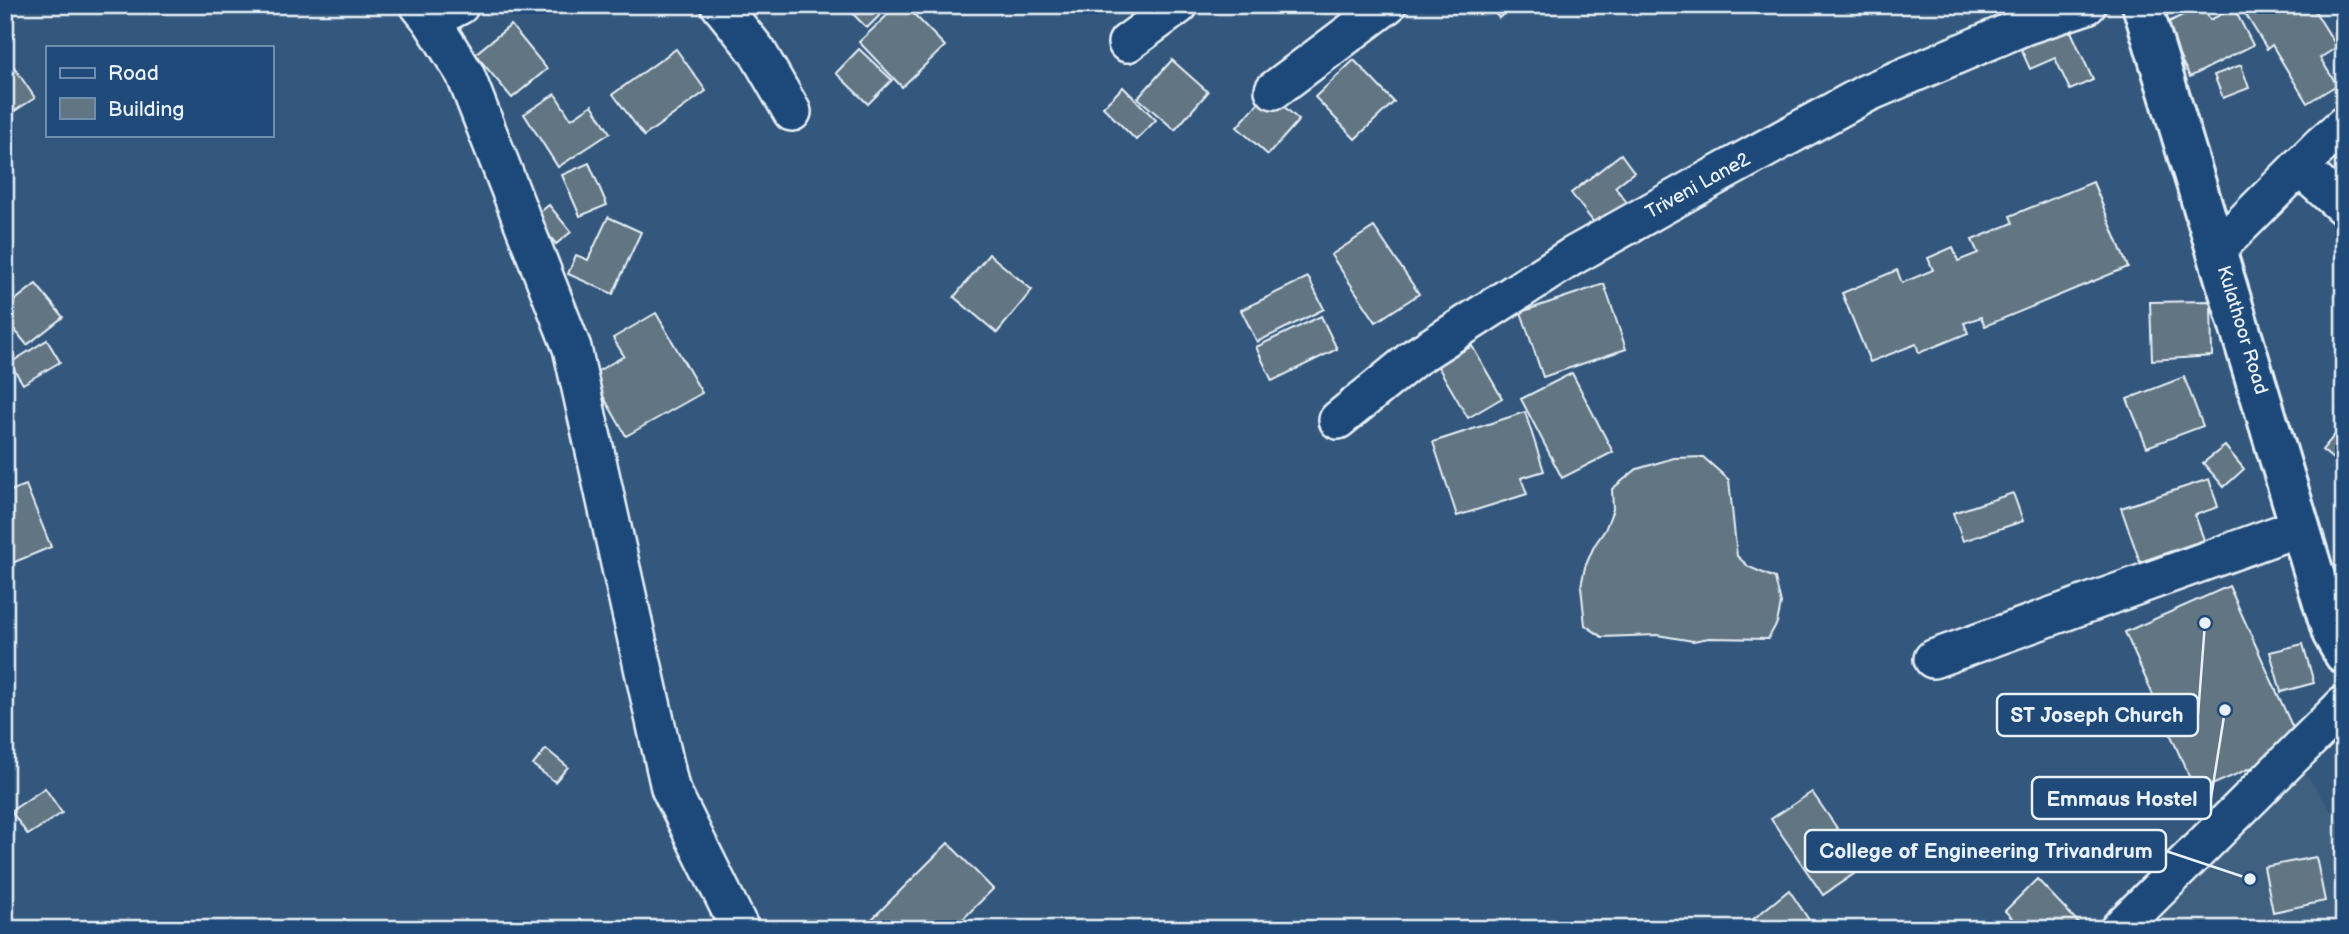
<svg xmlns="http://www.w3.org/2000/svg" width="2349" height="934" font-family="'Balsamiq Sans',sans-serif">
<rect width="100%" height="100%" fill="#33577d"/>
<filter id="ink" filterUnits="userSpaceOnUse"><feTurbulence type="fractalNoise" baseFrequency=".0143" numOctaves="2"/><feDisplacementMap in="SourceGraphic" scale="14" xChannelSelector="R" yChannelSelector="G"/><feConvolveMatrix kernelMatrix="1 2 1 2 8 2 1 2 1" color-interpolation-filters="sRGB"/></filter>
<g filter="url(#ink)">
<path fill="#41607f" d="M 2286,744 L 2344,830 L 2344,929 L 2109,929 Z"/>
<g fill="#627583" stroke="#e8f1f8" stroke-width="2">
<path d="M 844,5 L 890,5 L 867,28 Z"/>
<path d="M 898,5 L 905,5 L 945,46 L 902,87 L 859,42 Z"/>
<path d="M 1488,5 L 1514,5 L 1499,18 Z"/>
<path d="M 2202,5 L 2210,20 L 2234,8 L 2253,45 L 2190,77 L 2163,25 Z"/>
<path d="M 2240,5 L 2311,5 L 2337,47 L 2320,58 L 2337,85 L 2307,103 L 2272,45 L 2267,49 Z"/>
<path d="M 511,25 L 547,69 L 512,98 L 475,54 Z"/>
<path d="M 2069,27 L 2093,80 L 2070,90 L 2055,58 L 2030,69 L 2021,49 Z"/>
<path d="M 676,49 L 706,91 L 644,136 L 613,94 Z"/>
<path d="M 859,49 L 892,80 L 868,104 L 836,73 Z"/>
<path d="M 1172,60 L 1208,92 L 1175,130 L 1138,98 Z"/>
<path d="M 1354,60 L 1394,102 L 1355,139 L 1315,97 Z"/>
<path d="M 2241,65 L 2249,88 L 2223,98 L 2214,75 Z"/>
<path d="M 14,67 L 35,98 L 5,117 L 5,73 Z"/>
<path d="M 1123,87 L 1156,120 L 1136,140 L 1103,107 Z"/>
<path d="M 1268,92 L 1299,120 L 1268,155 L 1237,127 Z"/>
<path d="M 555,94 L 571,119 L 592,105 L 610,133 L 558,167 L 524,114 Z"/>
<path d="M 1621,154 L 1634,172 L 1615,187 L 1632,209 L 1602,233 L 1571,193 Z"/>
<path d="M 589,163 L 607,205 L 580,216 L 562,175 Z"/>
<path d="M 2093,182 L 2128,267 L 1985,326 L 1981,317 L 1964,323 L 1968,333 L 1919,353 L 1916,344 L 1870,362 L 1842,293 L 1897,270 L 1902,283 L 1933,270 L 1928,258 L 1953,247 L 1958,261 L 1978,253 L 1972,240 L 2013,223 L 2010,216 Z"/>
<path d="M 549,205 L 571,232 L 556,244 L 534,217 Z"/>
<path d="M 608,217 L 641,232 L 613,294 L 568,274 L 576,255 L 588,260 Z"/>
<path d="M 1374,227 L 1419,294 L 1376,322 L 1331,255 Z"/>
<path d="M 989,254 L 1032,290 L 997,333 L 954,297 Z"/>
<path d="M 1308,277 L 1324,309 L 1257,342 L 1241,310 Z"/>
<path d="M 36,284 L 63,317 L 27,345 L 5,318 L 5,308 Z"/>
<path d="M 1604,284 L 1626,349 L 1543,377 L 1521,312 Z"/>
<path d="M 2211,301 L 2212,356 L 2152,360 L 2150,302 Z"/>
<path d="M 656,313 L 702,393 L 626,436 L 591,375 L 624,356 L 613,338 Z"/>
<path d="M 1321,316 L 1337,349 L 1272,381 L 1256,347 Z"/>
<path d="M 47,340 L 60,362 L 23,384 L 10,363 Z"/>
<path d="M 1472,346 L 1502,398 L 1468,418 L 1437,365 Z"/>
<path d="M 1572,373 L 1613,452 L 1562,478 L 1521,399 Z"/>
<path d="M 2184,377 L 2203,426 L 2147,447 L 2127,399 Z"/>
<path d="M 1525,412 L 1544,471 L 1521,478 L 1527,494 L 1457,516 L 1433,442 Z"/>
<path d="M 2344,424 L 2344,468 L 2322,450 Z"/>
<path d="M 2225,446 L 2244,469 L 2224,487 L 2203,463 Z"/>
<path d="M 1703,457 L 1729,480 L 1737,556 L 1749,567 L 1775,578 L 1781,604 L 1777,623 L 1768,639 L 1709,638 L 1693,641 L 1657,635 L 1602,637 L 1585,625 L 1581,586 L 1585,567 L 1594,546 L 1605,530 L 1613,509 L 1612,489 L 1637,469 L 1674,458 Z"/>
<path d="M 2209,479 L 2218,507 L 2195,515 L 2204,540 L 2140,562 L 2121,508 Z"/>
<path d="M 26,485 L 51,547 L 5,566 L 5,493 Z"/>
<path d="M 2013,493 L 2023,521 L 1963,541 L 1953,513 Z"/>
<path d="M 2229,586 L 2301,746 L 2196,792 L 2125,632 Z"/>
<path d="M 2303,644 L 2314,683 L 2281,692 L 2270,652 Z"/>
<path d="M 546,749 L 568,767 L 555,782 L 533,765 Z"/>
<path d="M 45,788 L 62,813 L 28,835 L 11,811 Z"/>
<path d="M 1812,792 L 1864,867 L 1823,895 L 1771,819 Z"/>
<path d="M 948,843 L 993,889 L 953,929 L 874,929 L 868,923 Z"/>
<path d="M 2316,857 L 2325,901 L 2273,912 L 2264,867 Z"/>
<path d="M 2037,879 L 2078,922 L 2072,929 L 2022,929 L 2005,911 Z"/>
<path d="M 1789,890 L 1815,929 L 1741,929 Z"/>
</g>
<g fill="none" stroke-linecap="round" stroke-linejoin="round">
<defs>
<g id="street">
<path d="M 419,5 L 431,20 L 465,74 L 572,348 L 670,788 L 740,929"/>
<path d="M 720,5 L 757,51 L 792,112"/>
<path d="M 431,20 L 460,5"/>
<path d="M 1127,43 L 1179,5"/>
<path d="M 1274,90 L 1387,5"/>
<path d="M 2299,167 L 2344,207"/>
<path d="M 2217,249 L 2319,147 L 2344,125"/>
<path d="M 1338,420 L 1414,358 L 1571,257 L 1701,184 L 1867,93 L 2024,26 L 2087,5"/>
<path d="M 1933,659 L 2300,527"/>
<path d="M 2119,929 L 2344,705"/>
</g>
<path id="secondary" d="M 2142,5 L 2332,633 L 2344,654"/>
</defs>
<use href="#street" stroke="#e8f1f8" stroke-width="42"/>
<use href="#secondary" stroke="#e8f1f8" stroke-width="44"/>
<use href="#street" stroke="#1f4a7a" stroke-width="37"/>
<use href="#secondary" stroke="#1f4a7a" stroke-width="38"/>
</g>
</g>
<g text-anchor="middle" dominant-baseline="central" stroke-width="7" stroke-linejoin="round" paint-order="stroke">
<g font-size="19" fill="#e8f1f8" stroke="#1f4a7a">
<text transform="translate(1698 186) rotate(-29)">Triveni Lane2</text>
<text transform="translate(2242 330) rotate(73)">Kulathoor Road</text>
</g>
</g>
<path fill="none" stroke="#e8f1f8" stroke-width="2.5" d="M2205 623L2198 715M2225 710L2211 798M2250 879L2166 851"/>
<g fill="#e8f1f8" stroke="#1f4a7a" stroke-width="2.5">
<circle cx="2205" cy="623" r="7"/>
<circle cx="2225" cy="710" r="7"/>
<circle cx="2250" cy="879" r="7"/>
</g>
<g fill="#1f4a7a" stroke="#e8f1f8" stroke-width="2.5">
<rect x="1997" y="694" width="201" height="42" rx="7"/>
<rect x="2032" y="777" width="179" height="42" rx="7"/>
<rect x="1805" y="830" width="361" height="42" rx="7"/>
</g>
<g font-size="21" text-anchor="middle" font-weight="bold" fill="#e8f1f8">
<text x="2097" y="722">ST Joseph Church</text>
<text x="2122" y="806">Emmaus Hostel</text>
<text x="1986" y="858">College of Engineering Trivandrum</text>
</g>
<rect width="2349" height="934" fill="none" stroke="#1f4a7a" stroke-width="28"/>
<rect x="14" y="14" width="2321" height="906" fill="none" stroke="#e8f1f8" stroke-width="2.5" filter="url(#ink)"/>
<rect x="46" y="46" width="228" height="91" fill="#1f4a7a" stroke="#6f8dac" stroke-width="2"/>
<rect x="60" y="68" width="35" height="10" fill="#1f4a7a" stroke="#6f8dac" stroke-width="2"/>
<text x="108" y="80" font-size="21" fill="#e8f1f8">Road</text>
<rect x="60" y="98" width="35" height="21" fill="#627583" stroke="#6f8dac" stroke-width="2"/>
<text x="108" y="116" font-size="21" fill="#e8f1f8">Building</text>
</svg>
